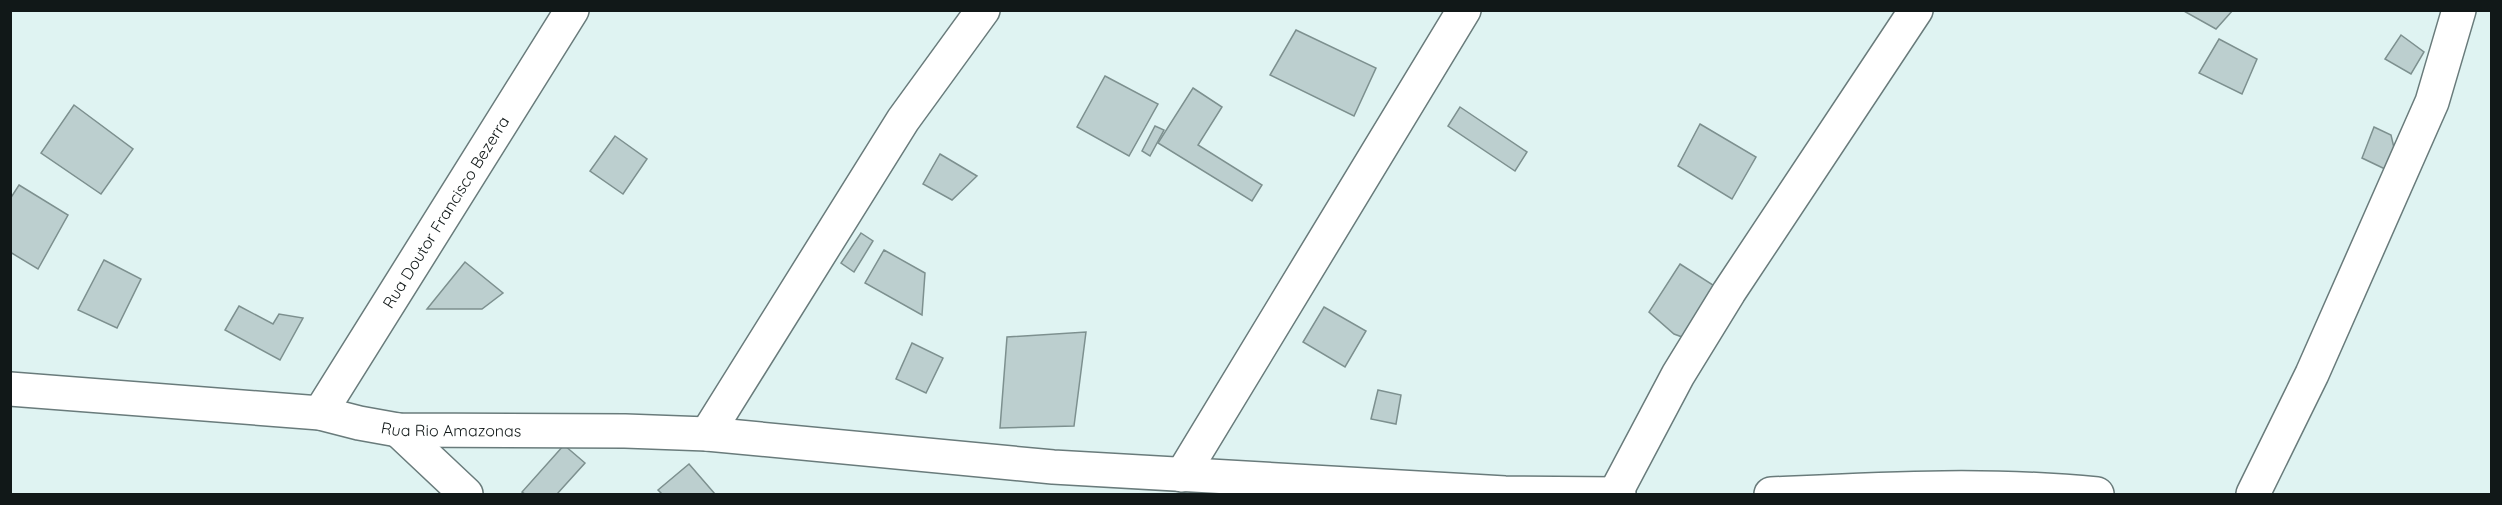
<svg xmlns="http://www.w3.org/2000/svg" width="2502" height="505" font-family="Quicksand,sans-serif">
<rect width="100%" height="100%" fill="#dff3f2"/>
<g fill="#bccfcf" stroke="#7d908f" stroke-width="1.5">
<path d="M 2182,10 L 2233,10 L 2216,29 Z"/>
<path d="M 1296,30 L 1376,68 L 1354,116 L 1270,75 Z"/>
<path d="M 2401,35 L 2424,52 L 2411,74 L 2385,59 Z"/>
<path d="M 2219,39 L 2257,59 L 2242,94 L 2199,73 Z"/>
<path d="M 1105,76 L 1158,104 L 1129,156 L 1077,127 Z"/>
<path d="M 1193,88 L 1222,107 L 1198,145 L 1262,185 L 1252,201 L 1158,143 Z"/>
<path d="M 74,105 L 133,149 L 101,194 L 41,153 Z"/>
<path d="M 1460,107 L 1527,152 L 1515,171 L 1448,126 Z"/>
<path d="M 1700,124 L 1756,157 L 1732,199 L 1678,166 Z"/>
<path d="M 1155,126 L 1164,130 L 1150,156 L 1142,151 Z"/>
<path d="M 2374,127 L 2391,135 L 2396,156 L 2385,169 L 2362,158 Z"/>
<path d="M 615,136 L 647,159 L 623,194 L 590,171 Z"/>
<path d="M 940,154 L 977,176 L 952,200 L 923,184 Z"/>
<path d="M 19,185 L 68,215 L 38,269 L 10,252 L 10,199 Z"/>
<path d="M 861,233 L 873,241 L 854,272 L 841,263 Z"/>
<path d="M 884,250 L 925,273 L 922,315 L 865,283 Z"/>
<path d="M 104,260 L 141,279 L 117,328 L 78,310 Z"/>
<path d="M 465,262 L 503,293 L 482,309 L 427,309 Z"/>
<path d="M 1680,264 L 1713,285 L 1722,296 L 1693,341 L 1674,334 L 1649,312 Z"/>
<path d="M 239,306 L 273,324 L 279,314 L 303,318 L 280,360 L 225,330 Z"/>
<path d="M 1324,307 L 1366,331 L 1345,367 L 1303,342 Z"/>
<path d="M 1086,332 L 1074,426 L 1000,428 L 1007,337 Z"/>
<path d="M 912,343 L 943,358 L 926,393 L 896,379 Z"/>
<path d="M 1378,390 L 1401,395 L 1396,424 L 1371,419 Z"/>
<path d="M 564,445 L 585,463 L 557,494 L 525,494 L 522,492 Z"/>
<path d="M 689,464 L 715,494 L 662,494 L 658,490 Z"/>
</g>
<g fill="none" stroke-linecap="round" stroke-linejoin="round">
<defs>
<g id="minor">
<path id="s1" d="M 10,389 L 320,413 L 359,423 L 398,430 L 625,431 L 707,434 L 1053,467 L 1505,493 L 1619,494"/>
<path id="s2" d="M 320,413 L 572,10"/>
<path d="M 398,430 L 466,494"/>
<path d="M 707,434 L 903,120 L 983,10"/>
<path d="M 1182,475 L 1464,10"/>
<path d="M 1615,494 L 1678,375 L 1729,292 L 1916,10"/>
<path d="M 1771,494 C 1880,489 1989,483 2097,494"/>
<path d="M 2253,494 L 2312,374 L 2432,102 L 2459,10"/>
</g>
</defs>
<use href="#minor" stroke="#697b7b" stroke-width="36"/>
<use href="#minor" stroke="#fff" stroke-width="33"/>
</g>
<g text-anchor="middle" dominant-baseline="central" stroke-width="4.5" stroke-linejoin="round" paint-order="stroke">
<g font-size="16" fill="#111818" stroke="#dff3f2">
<text stroke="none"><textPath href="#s2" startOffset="237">Rua Doutor Francisco Bezerra</textPath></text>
<text stroke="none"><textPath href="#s1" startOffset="444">Rua Rio Amazonas</textPath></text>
</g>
</g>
<rect width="2502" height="505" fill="none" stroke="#111818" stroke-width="24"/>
</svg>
